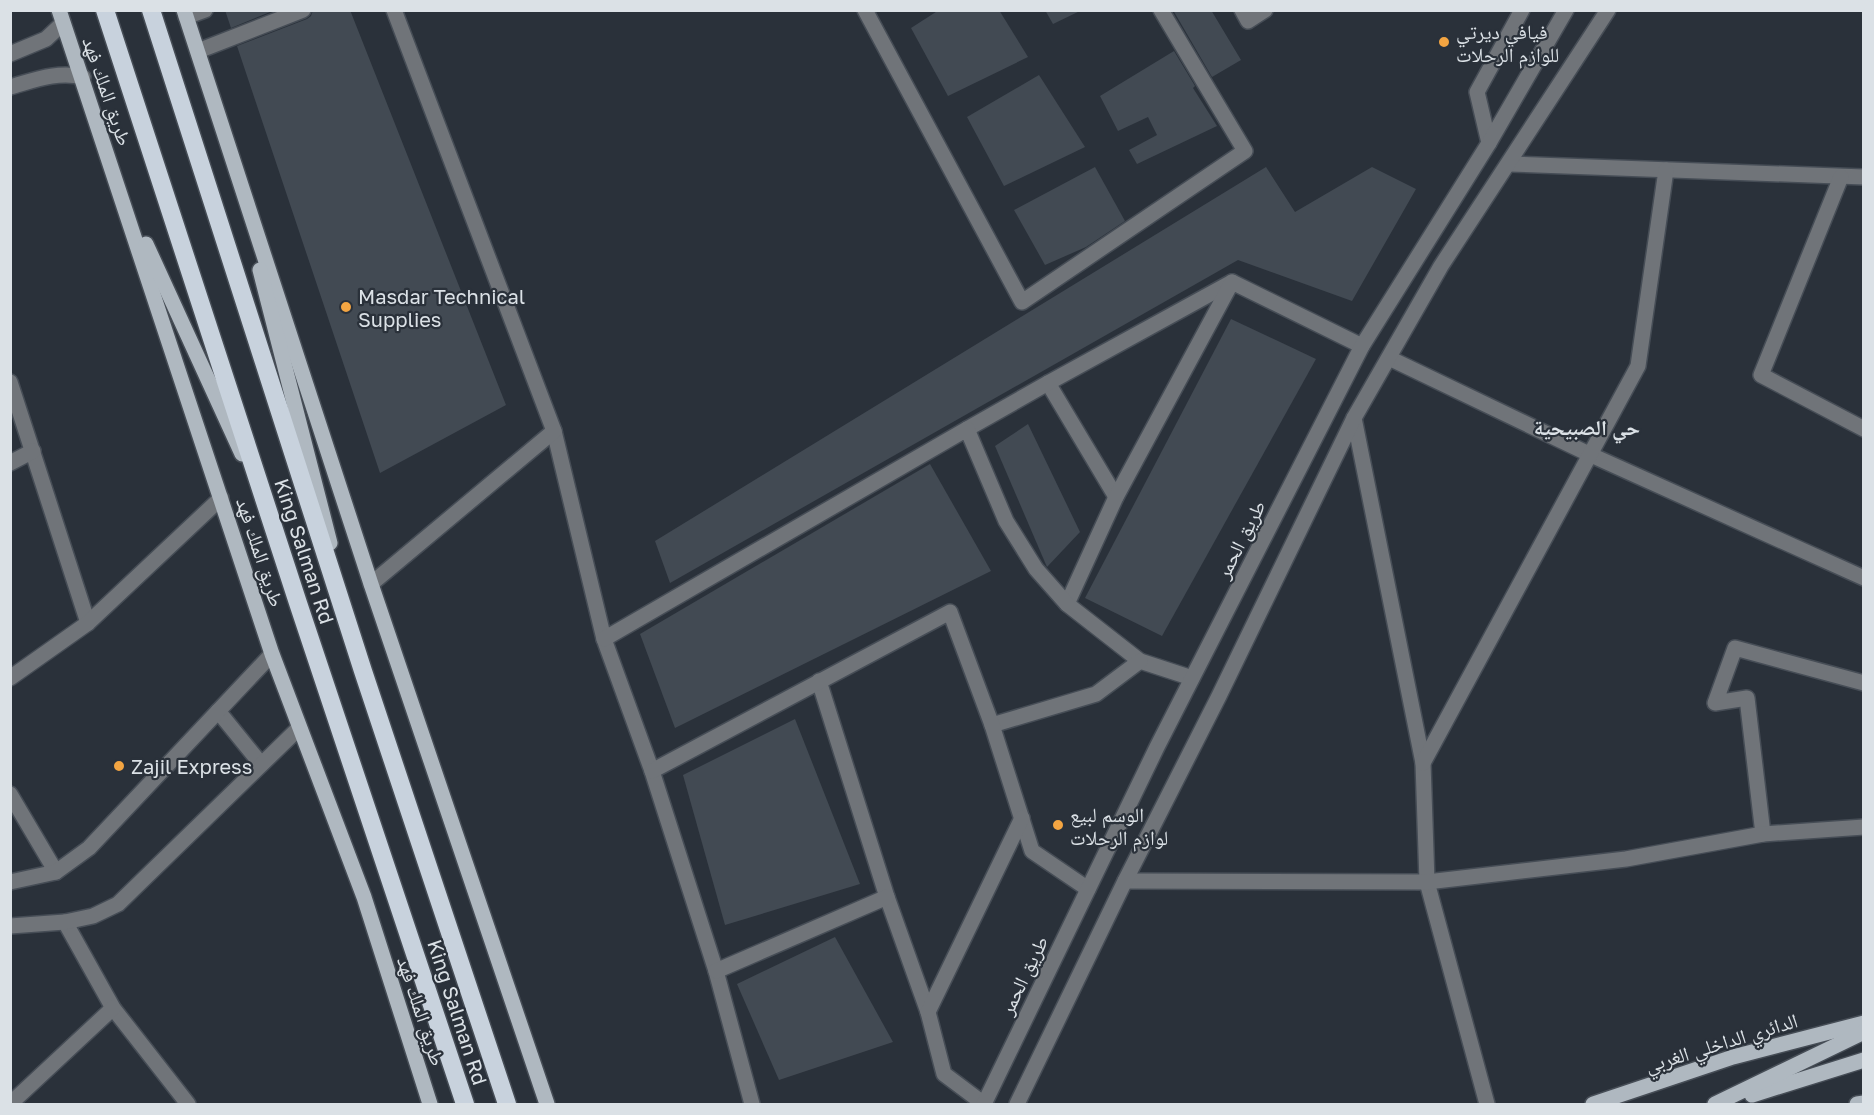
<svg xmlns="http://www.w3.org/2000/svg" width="1874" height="1115" font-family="'Golos Text','Noto Naskh Arabic',sans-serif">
<rect width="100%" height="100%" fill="#2a313a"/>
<g fill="#424a53">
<path d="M 225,10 L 275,10 L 231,28 Z"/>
<path d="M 313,10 L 350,10 L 506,405 L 380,473 L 237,46 L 307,19 L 311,16 Z"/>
<path d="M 939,10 L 999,10 L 1028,57 L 948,96 L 911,28 Z"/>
<path d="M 1045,10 L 1082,10 L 1053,24 Z"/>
<path d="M 1173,10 L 1211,10 L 1241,60 L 1212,77 Z"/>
<path d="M 1174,51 L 1195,86 L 1193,88 L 1217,126 L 1137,164 L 1129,150 L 1157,135 L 1148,117 L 1118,131 L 1100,96 Z"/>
<path d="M 1039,75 L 1085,147 L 1004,186 L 967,117 Z"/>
<path d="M 1095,167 L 1125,221 L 1086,247 L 1045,265 L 1014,210 Z"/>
<path d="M 1266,167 L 1295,212 L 1372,167 L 1416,189 L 1352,301 L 1238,260 L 670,583 L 655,541 Z"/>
<path d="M 1231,319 L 1316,359 L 1162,636 L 1085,598 Z"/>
<path d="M 1028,424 L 1080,532 L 1047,567 L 995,446 Z"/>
<path d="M 930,464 L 991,571 L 675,728 L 640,634 Z"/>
<path d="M 795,719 L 860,884 L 725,925 L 683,775 Z"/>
<path d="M 835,937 L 893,1042 L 779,1080 L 737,984 Z"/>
</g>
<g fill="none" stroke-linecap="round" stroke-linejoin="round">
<defs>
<g id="minor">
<path d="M 865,10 L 1022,302 L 1245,151 L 1161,10"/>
<path d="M 1242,10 L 1248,21 L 1265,10"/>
<path d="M 186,17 L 205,10"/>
<path d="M 198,51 L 303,10"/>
<path d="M 10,54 L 46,39 L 63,23"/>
<path d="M 10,87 C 35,80 57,71 83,77"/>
<path d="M 1489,143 L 1477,92 L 1522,10"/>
<path d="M 1510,164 L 1864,177"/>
<path d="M 1841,177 L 1761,375 L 1864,429"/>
<path d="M 1389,358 L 1591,455 L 1864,578"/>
<path d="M 10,382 L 88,623"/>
<path d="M 1048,383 L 1116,497"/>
<path d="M 1354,418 L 1423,763 L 1427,882 L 1487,1104"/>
<path d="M 967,429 L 1048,383 L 1232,282"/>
<path d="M 554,431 L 604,639 L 652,771 L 716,971 L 752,1104"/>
<path d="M 10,463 L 33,451"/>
<path d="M 371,584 L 554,431 L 394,10"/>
<path d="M 1067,604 L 1116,497 L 1232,282 L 1362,346"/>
<path d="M 604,639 L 967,429 L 1006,521 L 1036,569 L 1067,604 L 1140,661 L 1192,678"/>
<path d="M 10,678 L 88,623 L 221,498"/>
<path d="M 819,681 L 887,897 L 928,1012 L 944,1074 L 984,1104"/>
<path d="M 218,711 L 261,764"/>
<path d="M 992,725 L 1096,694 L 1140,661"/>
<path d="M 1423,763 L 1638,366 L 1666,170"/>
<path d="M 652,771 L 950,612 L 992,725 L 1032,851 L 1088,889"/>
<path d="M 10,794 L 56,872"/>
<path d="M 1763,834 L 1747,698 L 1715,703 L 1735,648 L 1864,683"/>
<path d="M 1125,881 L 1427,882 L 1626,859 L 1763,834 L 1864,827"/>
<path d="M 10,882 L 56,872 L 89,848 L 272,654"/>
<path d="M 65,922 L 113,1008 L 188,1104"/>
<path d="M 10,926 L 65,922 L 93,916 L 118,904 L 299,728"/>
<path d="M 716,971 L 887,897"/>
<path d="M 928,1012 L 1022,818"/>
<path d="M 10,1104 L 113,1008"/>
<path d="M 984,1104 L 1157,747 L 1362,346 L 1489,143 L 1566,10"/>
<path d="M 1017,1104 L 1125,881 L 1219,696 L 1354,418 L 1441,266 L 1608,10"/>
</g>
<g id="major">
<path d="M 59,10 L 272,654 L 364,897 L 430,1104"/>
<path d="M 184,10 L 371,584 L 547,1104"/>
<path d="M 146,244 L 242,454"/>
<path d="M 260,270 L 330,543"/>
<path d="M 1752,1095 L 1864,1060"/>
<path d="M 1593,1104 L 1733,1057 L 1864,1023"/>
<path d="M 1715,1104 L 1864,1032"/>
<path d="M 1857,1104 L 1864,1103"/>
</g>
<g id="highway">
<path d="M 105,10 L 298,603 L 465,1104"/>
<path d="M 151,10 L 363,671 L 507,1104"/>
</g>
</defs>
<use href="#minor" stroke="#464d56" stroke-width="18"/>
<use href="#major" stroke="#464d56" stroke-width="18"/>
<use href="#highway" stroke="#464d56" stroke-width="21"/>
<use href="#minor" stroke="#707479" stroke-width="15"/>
<use href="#major" stroke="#afb8c0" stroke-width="15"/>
<use href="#highway" stroke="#c8d2dd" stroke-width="18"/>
</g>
<g fill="#f3a542" stroke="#2a313a" stroke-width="2">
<circle cx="1444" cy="42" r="6"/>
<circle cx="346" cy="307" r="6"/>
<circle cx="119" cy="766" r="6"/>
<circle cx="1058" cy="825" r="6"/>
</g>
<g text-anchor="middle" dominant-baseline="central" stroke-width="4.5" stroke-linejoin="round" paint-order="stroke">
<g font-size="20" fill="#dbe1e6" stroke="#2a313a" text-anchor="start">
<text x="1456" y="31">فيافي ديرتي<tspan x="1456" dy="23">للوازم الرحلات</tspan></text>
<text x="358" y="296">Masdar Technical<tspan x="358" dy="23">Supplies</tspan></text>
<text x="131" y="766">Zajil Express</text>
<text x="1070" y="814">الوسم لبيع<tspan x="1070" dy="23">لوازم الرحلات</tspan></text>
</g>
<g font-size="20" fill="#dbe1e6" stroke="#2a313a">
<text transform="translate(108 91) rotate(71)">طريق الملك فهد</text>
<text transform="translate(1240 539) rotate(-63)">طريق الحمر</text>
<text transform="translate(305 551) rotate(72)">King Salman Rd</text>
<text transform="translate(261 552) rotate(72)">طريق الملك فهد</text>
<text transform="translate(1023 975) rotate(-64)">طريق الحمر</text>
<text transform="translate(422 1011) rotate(72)">طريق الملك فهد</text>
<text transform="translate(458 1012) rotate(72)">King Salman Rd</text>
<text transform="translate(1721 1042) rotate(-17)">الدائري الداخلي الغربي</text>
</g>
<g font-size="21" font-weight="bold" fill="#dbe1e6" stroke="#2a313a">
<text x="1587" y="427">حي الصبيحية</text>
</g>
</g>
<rect width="1874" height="1115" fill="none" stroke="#dbe1e6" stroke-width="24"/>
</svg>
